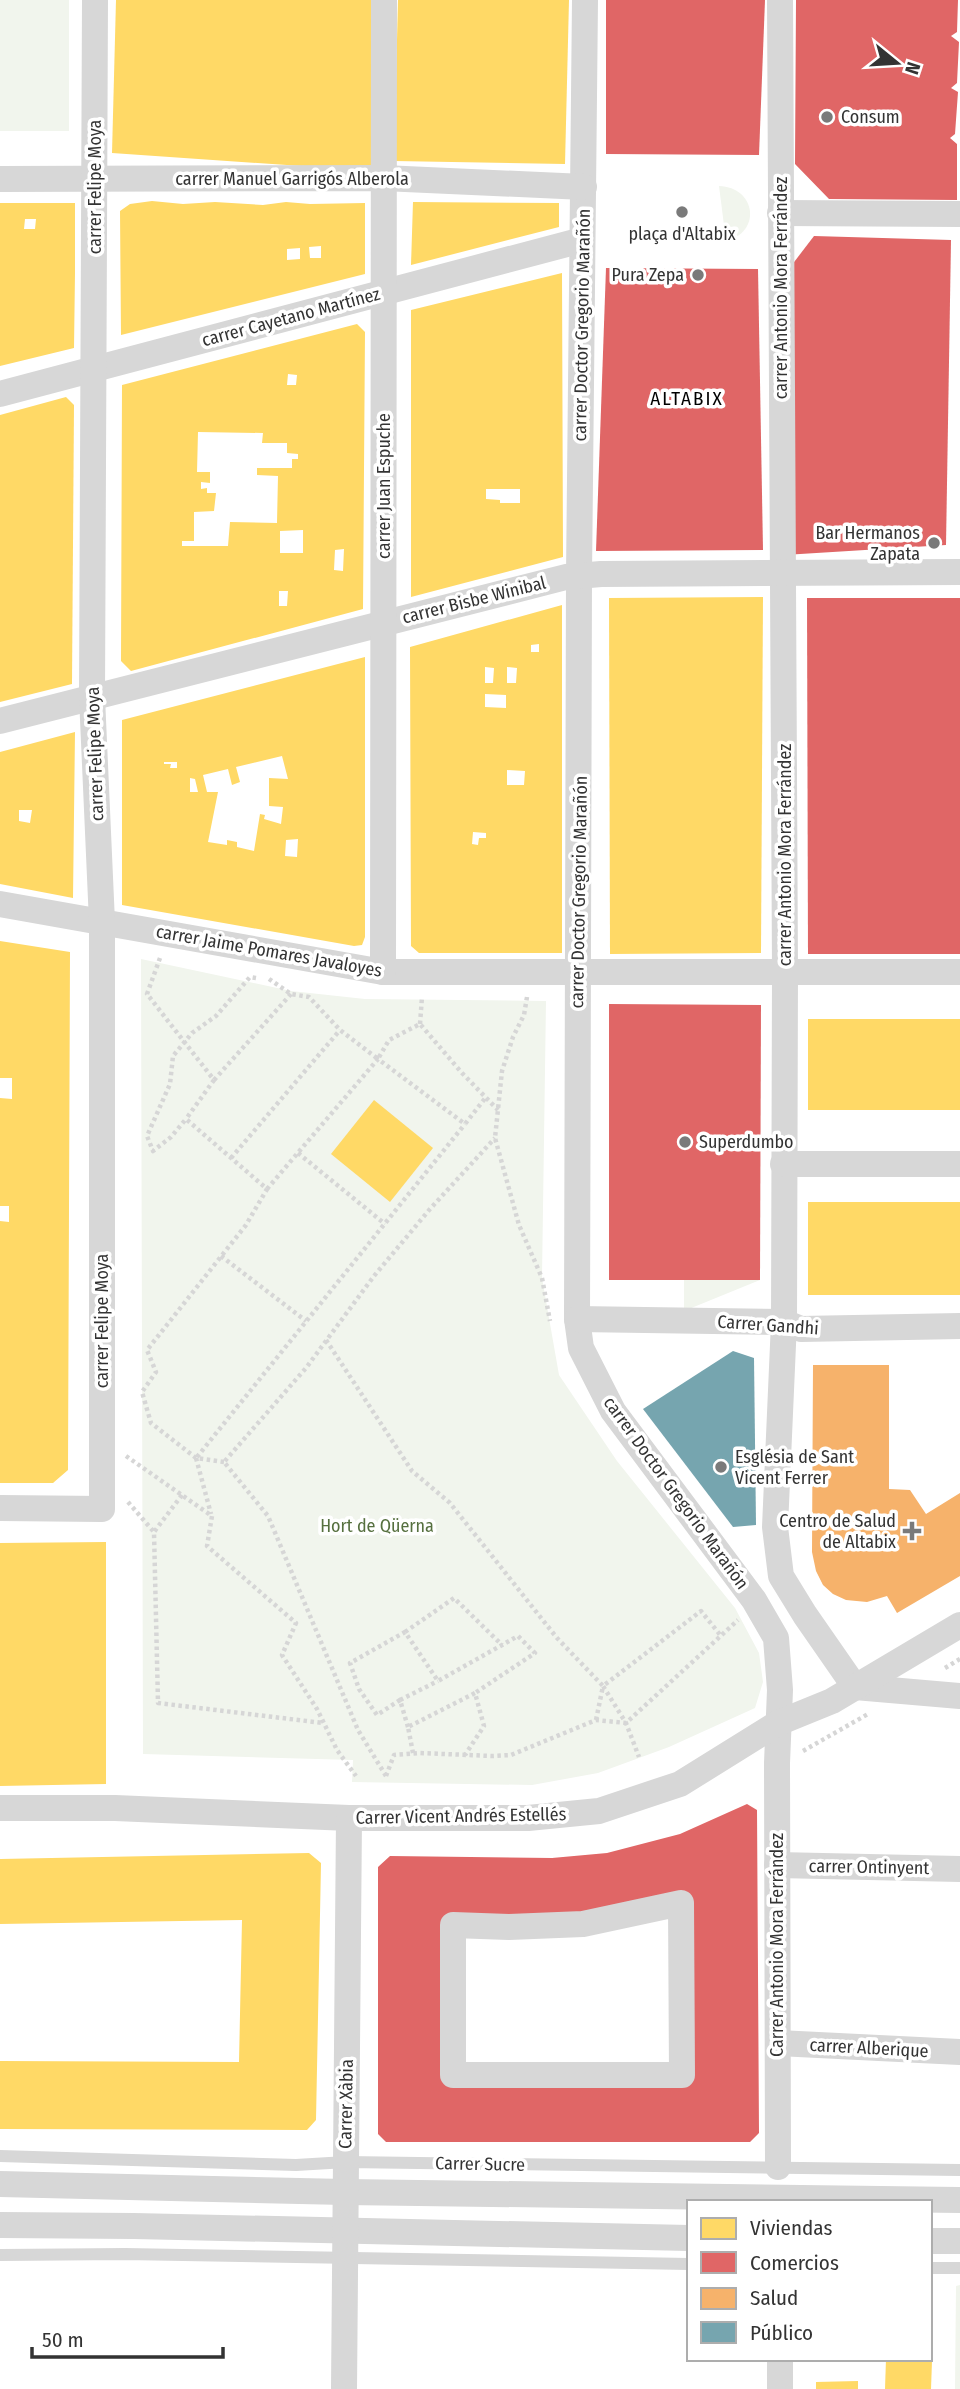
<svg xmlns="http://www.w3.org/2000/svg" width="960" height="2389" font-family="'Fira Sans Condensed',sans-serif">
<rect width="100%" height="100%" fill="#fff"/>
<g fill="#f1f5ed">
<rect x="0" y="0" width="69" height="131"/>
<path d="M 719,186 C 756,187 762,232 726,241 Z"/>
<path d="M 141,959 L 291,991 L 365,999 L 546,1001 L 542,1278 L 559,1375 L 617,1461 L 735,1608 L 759,1653 L 763,1682 L 755,1708 L 669,1747 L 598,1773 L 532,1785 L 352,1782 L 353,1760 L 143,1754 Z"/>
<path d="M 684,1280 L 760,1280 L 684,1311 Z"/>
<path d="M 960,2285 L 960,2389 L 955,2389 L 956,2286 Z"/>
</g>
<g fill="#ffd966" fill-rule="evenodd">
<path d="M 116,0 L 374,0 L 374,171 L 112,153 Z"/>
<path d="M 398,0 L 569,0 L 565,164 L 394,161 Z"/>
<path d="M 152,201 L 183,204 L 215,202 L 263,205 L 286,202 L 310,204 L 365,203 L 365,274 L 121,335 L 120,211 L 130,204 ZM 321,246 L 321,258 L 310,258 L 309,247 ZM 300,248 L 300,259 L 287,260 L 287,249 Z"/>
<path d="M 413,202 L 559,203 L 559,227 L 411,265 Z"/>
<path d="M 0,203 L 75,203 L 75,273 L 74,348 L 0,366 ZM 25,219 L 36,219 L 35,229 L 24,229 Z"/>
<path d="M 562,273 L 563,557 L 411,597 L 411,310 ZM 486,489 L 520,489 L 520,503 L 500,503 L 500,500 L 486,499 Z"/>
<path d="M 357,324 L 365,332 L 363,609 L 131,671 L 121,661 L 122,385 ZM 288,374 L 297,375 L 296,385 L 287,385 ZM 198,432 L 263,433 L 262,443 L 287,443 L 287,453 L 298,454 L 298,459 L 292,459 L 292,468 L 257,468 L 257,475 L 278,476 L 277,523 L 230,522 L 228,546 L 182,546 L 182,541 L 194,541 L 194,512 L 214,511 L 216,493 L 207,493 L 207,488 L 201,489 L 201,482 L 210,483 L 210,472 L 197,472 ZM 303,530 L 303,553 L 280,553 L 280,531 ZM 344,549 L 343,571 L 334,570 L 335,550 ZM 279,591 L 288,591 L 287,606 L 279,606 Z"/>
<path d="M 66,397 L 74,405 L 72,684 L 0,702 L 0,415 Z"/>
<path d="M 763,597 L 761,953 L 610,954 L 609,598 Z"/>
<path d="M 562,605 L 562,953 L 419,953 L 411,946 L 410,647 ZM 539,644 L 539,652 L 531,652 L 531,645 ZM 485,667 L 494,668 L 493,683 L 485,683 ZM 507,667 L 517,668 L 516,683 L 507,683 ZM 485,694 L 506,695 L 506,708 L 485,707 ZM 507,770 L 525,771 L 524,785 L 507,785 ZM 473,832 L 486,833 L 486,838 L 479,838 L 478,845 L 472,844 Z"/>
<path d="M 365,657 L 365,937 L 362,945 L 354,946 L 122,905 L 122,720 ZM 282,756 L 288,779 L 269,778 L 269,806 L 283,807 L 281,824 L 264,819 L 265,815 L 260,814 L 254,851 L 237,847 L 237,842 L 227,840 L 227,845 L 208,842 L 218,792 L 207,792 L 203,775 L 228,769 L 232,785 L 240,782 L 236,767 ZM 164,762 L 177,762 L 177,768 L 170,768 L 171,764 L 164,764 ZM 190,778 L 195,779 L 198,792 L 190,792 ZM 298,839 L 297,857 L 285,856 L 286,840 Z"/>
<path d="M 75,732 L 73,898 L 0,884 L 0,752 ZM 19,810 L 32,810 L 30,823 L 19,821 Z"/>
<path d="M 0,941 L 70,952 L 68,1470 L 53,1483 L 0,1483 L 0,1221 L 9,1222 L 9,1206 L 0,1206 L 0,1098 L 12,1099 L 12,1078 L 0,1078 Z"/>
<rect x="808" y="1019" width="152" height="91"/>
<path d="M 374,1100 L 433,1148 L 390,1202 L 331,1154 Z"/>
<rect x="808" y="1202" width="152" height="93"/>
<path d="M 106,1542 L 106,1784 L 0,1786 L 0,1543 Z"/>
<path d="M 309,1853 L 321,1863 L 316,2120 L 307,2130 L 0,2129 L 0,2061 L 239,2062 L 242,1920 L 0,1924 L 0,1859 Z"/>
<path d="M 886,2359 L 930,2359 L 932,2361 L 931,2389 L 885,2389 Z"/>
<path d="M 858,2381 L 858,2389 L 816,2389 L 816,2382 Z"/>
</g>
<g fill="#e06666" fill-rule="evenodd">
<path d="M 606,0 L 765,0 L 759,155 L 606,154 Z"/>
<path d="M 796,0 L 958,0 L 957,32 L 951,36 L 959,42 L 957,83 L 951,88 L 958,92 L 955,134 L 950,138 L 957,144 L 957,200 L 829,199 L 795,164 Z"/>
<path d="M 814,236 L 951,240 L 946,545 L 784,555 L 788,270 Z"/>
<path d="M 606,268 L 758,269 L 763,550 L 596,551 Z"/>
<path d="M 807,598 L 960,598 L 960,954 L 808,954 Z"/>
<path d="M 609,1004 L 761,1005 L 760,1280 L 609,1280 Z"/>
<path d="M 747,1804 L 757,1810 L 759,2133 L 750,2142 L 386,2142 L 378,2134 L 378,1867 L 390,1856 L 552,1858 L 607,1853 L 680,1834 ZM 681,1903 L 682,2075 L 453,2075 L 453,1925 Z"/>
</g>
<path fill="#f6b26b" d="M 813,1365 L 889,1365 L 889,1489 L 910,1490 L 926,1514 L 960,1493 L 960,1576 L 897,1613 L 887,1596 L 867,1602 L 846,1600 L 833,1594 L 823,1585 L 816,1571 L 812,1552 Z"/>
<path fill="#76a5af" d="M 733,1351 L 754,1358 L 756,1525 L 733,1527 L 643,1409 Z"/>
<g fill="none" stroke-linecap="round" stroke-linejoin="round">
<g stroke="#d6d6d6" stroke-width="4.5" stroke-dasharray="3.5 3.5" stroke-linecap="butt">
<path d="M 160,958 L 147,994 L 214,1080 L 186,1119"/>
<path d="M 269,979 L 291,994 L 309,997 L 340,1030 L 378,1059 L 389,1040 L 420,1024 L 462,1073 L 498,1110"/>
<path d="M 527,997 L 524,1015 L 513,1037 L 502,1071 L 495,1138 L 519,1225 L 542,1278 L 550,1321"/>
<path d="M 420,1024 L 422,997"/>
<path d="M 214,1080 L 291,994"/>
<path d="M 298,1153 L 385,1224"/>
<path d="M 231,1158 L 340,1030"/>
<path d="M 267,1189 L 378,1059 L 465,1124 L 486,1097"/>
<path d="M 221,1256 L 306,1321"/>
<path d="M 326,1340 L 412,1471 L 450,1503 L 557,1638 L 603,1686 L 701,1611 L 721,1636"/>
<path d="M 126,1456 L 212,1516 L 207,1546 L 296,1623 L 282,1655 L 317,1709 L 337,1750 L 356,1776"/>
<path d="M 197,1457 L 465,1124"/>
<path d="M 196,1458 L 211,1514"/>
<path d="M 224,1462 L 196,1458 L 151,1423 L 142,1392 L 156,1372 L 147,1350 L 246,1225 L 267,1189 L 186,1119 L 171,1137 L 153,1151 L 147,1136 L 170,1084 L 173,1056 L 192,1033 L 216,1016 L 250,977 L 256,978"/>
<path d="M 182,1495 L 154,1532 L 158,1703 L 323,1723"/>
<path d="M 128,1502 L 154,1532"/>
<path d="M 405,1632 L 454,1598 L 502,1645"/>
<path d="M 945,1668 L 960,1659"/>
<path d="M 400,1700 L 438,1681"/>
<path d="M 596,1720 L 603,1686 L 626,1723 L 639,1757"/>
<path d="M 408,1727 L 400,1700 L 377,1715 L 359,1689 L 350,1663 L 405,1632 L 438,1681 L 518,1636 L 535,1653 L 475,1693"/>
<path d="M 803,1751 L 868,1714"/>
<path d="M 413,1753 L 408,1727 L 475,1693 L 484,1726 L 465,1755"/>
<path d="M 386,1776 L 358,1730 L 268,1516 L 224,1462 L 306,1368 L 374,1276 L 430,1209 L 495,1138"/>
<path d="M 386,1776 L 394,1755 L 420,1753 L 492,1756 L 511,1755 L 596,1720 L 626,1723 L 738,1620"/>
</g>
<g stroke="#d7d7d7" stroke-width="12">
<path d="M 0,2156 L 296,2165 L 346,2162 L 960,2170"/>
<path d="M 0,2255 L 125,2254 L 689,2264"/>
<path d="M 930,2268 L 960,2268"/>
</g>
<g stroke="#d7d7d7" stroke-width="26">
<path d="M 585,0 L 579,576 L 577,1319 L 581,1348 L 613,1411 L 754,1600 L 776,1638 L 780,1690 L 777,1763 L 778,2167"/>
<path d="M 780,0 L 785,972 L 784,1322 L 775,1527 L 781,1576 L 805,1615 L 855,1687 L 960,1696"/>
<path d="M 0,179 L 383,178 L 584,187"/>
<path d="M 780,213 L 960,214"/>
<path d="M 0,394 L 582,240"/>
<path d="M 0,721 L 566,577 L 601,574 L 960,572"/>
<path d="M 0,904 L 383,972 L 960,972"/>
<path d="M 383,972 L 384,0"/>
<path d="M 783,1164 L 960,1164"/>
<path d="M 577,1319 L 784,1322 L 801,1329 L 960,1326"/>
<path d="M 0,1508 L 102,1509 L 102,922 L 92,697 L 95,0"/>
<path d="M 0,1808 L 115,1808 L 349,1818 L 528,1818 L 599,1811 L 680,1784 L 778,1723 L 832,1701 L 960,1625"/>
<path d="M 777,1865 L 960,1869"/>
<path d="M 681,1903 L 682,2075 L 453,2075 L 453,1925 L 509,1927 L 583,1924 Z"/>
<path d="M 778,2043 L 960,2052"/>
<path d="M 0,2184 L 345,2192 L 960,2200"/>
<path d="M 0,2225 L 134,2226 L 689,2238"/>
<path d="M 930,2241 L 960,2241"/>
<path d="M 344,2389 L 349,1818"/>
<path d="M 780,2389 L 780,2359"/>
</g>
</g>
<g fill="#7a7a7a" stroke="#fff" stroke-width="2.5">
<circle cx="827" cy="117" r="7"/>
<circle cx="682" cy="212" r="7"/>
<circle cx="698" cy="275" r="7"/>
<circle cx="934" cy="543" r="7"/>
<circle cx="685" cy="1142" r="7"/>
<circle cx="721" cy="1467" r="7"/>
<path d="M908.5 1520.5h7v7h7v7h-7v7h-7v-7h-7v-7h7z"/>
</g>
<g text-anchor="middle" dominant-baseline="central" stroke-width="7" stroke-linejoin="round" paint-order="stroke">
<g font-size="18" fill="#333" stroke="#fff" text-anchor="start">
<text x="841" y="117">Consum</text>
<text x="682" y="234" text-anchor="middle">plaça d'Altabix</text>
<text x="684" y="275" text-anchor="end">Pura Zepa</text>
<text x="920" y="533" text-anchor="end">Bar Hermanos<tspan x="920" dy="21">Zapata</tspan></text>
<text x="699" y="1142">Superdumbo</text>
<text x="735" y="1457">Església de Sant<tspan x="735" dy="21">Vicent Ferrer</tspan></text>
<text x="896" y="1521" text-anchor="end">Centro de Salud<tspan x="896" dy="21">de Altabix</tspan></text>
</g>
<g font-size="18" fill="#333" stroke="#fff">
<text x="292" y="179">carrer Manuel Garrigós Alberola</text>
<text transform="translate(95 187) rotate(-90)">carrer Felipe Moya</text>
<text transform="translate(781 288) rotate(-90)">carrer Antonio Mora Ferrández</text>
<text transform="translate(291 317) rotate(-15)">carrer Cayetano Martínez</text>
<text transform="translate(582 325) rotate(-89)">carrer Doctor Gregorio Marañón</text>
<text transform="translate(384 486) rotate(-90)">carrer Juan Espuche</text>
<text transform="translate(474 600) rotate(-14)">carrer Bisbe Winibal</text>
<text transform="translate(95 754) rotate(-92)">carrer Felipe Moya</text>
<text transform="translate(785 855) rotate(-90)">carrer Antonio Mora Ferrández</text>
<text transform="translate(579 892) rotate(-89)">carrer Doctor Gregorio Marañón</text>
<text transform="translate(269 951) rotate(10)">carrer Jaime Pomares Javaloyes</text>
<text transform="translate(102 1321) rotate(-90)">carrer Felipe Moya</text>
<text transform="translate(768 1325) rotate(4)">Carrer Gandhi</text>
<text transform="translate(676 1493) rotate(54)">carrer Doctor Gregorio Marañón</text>
<text transform="translate(461 1816) rotate(-1)">Carrer Vicent Andrés Estellés</text>
<text transform="translate(869 1867) rotate(1)">carrer Ontinyent</text>
<text transform="translate(777 1945) rotate(-90)">Carrer Antonio Mora Ferrández</text>
<text transform="translate(869 2048) rotate(3)">carrer Alberique</text>
<text transform="translate(346 2104) rotate(-89)">Carrer Xàbia</text>
<text transform="translate(480 2164) rotate(1)">Carrer Sucre</text>
</g>
<g font-size="18" fill="#56703f" stroke="#fff">
<text x="377" y="1526">Hort de Qüerna</text>
</g>
<g font-size="19" letter-spacing="2" fill="#000" stroke="#fff">
<text x="687" y="398">ALTABIX</text>
</g>
</g>
<rect x="687" y="2200" width="245" height="161" fill="#ffffff" stroke="#adadad" stroke-width="2"/>
<rect x="701" y="2218" width="35" height="21" fill="#ffd966" stroke="#adadad" stroke-width="2"/>
<text x="750" y="2235" font-size="21" fill="#333333">Viviendas</text>
<rect x="701" y="2252" width="35" height="21" fill="#e06666" stroke="#adadad" stroke-width="2"/>
<text x="750" y="2270" font-size="21" fill="#333333">Comercios</text>
<rect x="701" y="2288" width="35" height="21" fill="#f6b26b" stroke="#adadad" stroke-width="2"/>
<text x="750" y="2305" font-size="21" fill="#333333">Salud</text>
<rect x="701" y="2322" width="35" height="21" fill="#76a5af" stroke="#adadad" stroke-width="2"/>
<text x="750" y="2340" font-size="21" fill="#333333">Público</text>
<g transform="translate(897 63) rotate(108)" stroke="#ffffff" stroke-width="5" paint-order="stroke">
<path d="M0-5L12 26L0 18L-12 26Z" fill="#333333"/>
<text y="-10" font-size="19" font-weight="bold" text-anchor="middle" fill="#333333">N</text>
</g>
<path d="M32 2347v10h191v-10" fill="none" stroke="#333333" stroke-width="3.5"/>
<text x="42" y="2347" font-size="21" fill="#333333" stroke="#ffffff" stroke-width="5" paint-order="stroke">50 m</text>
</svg>
